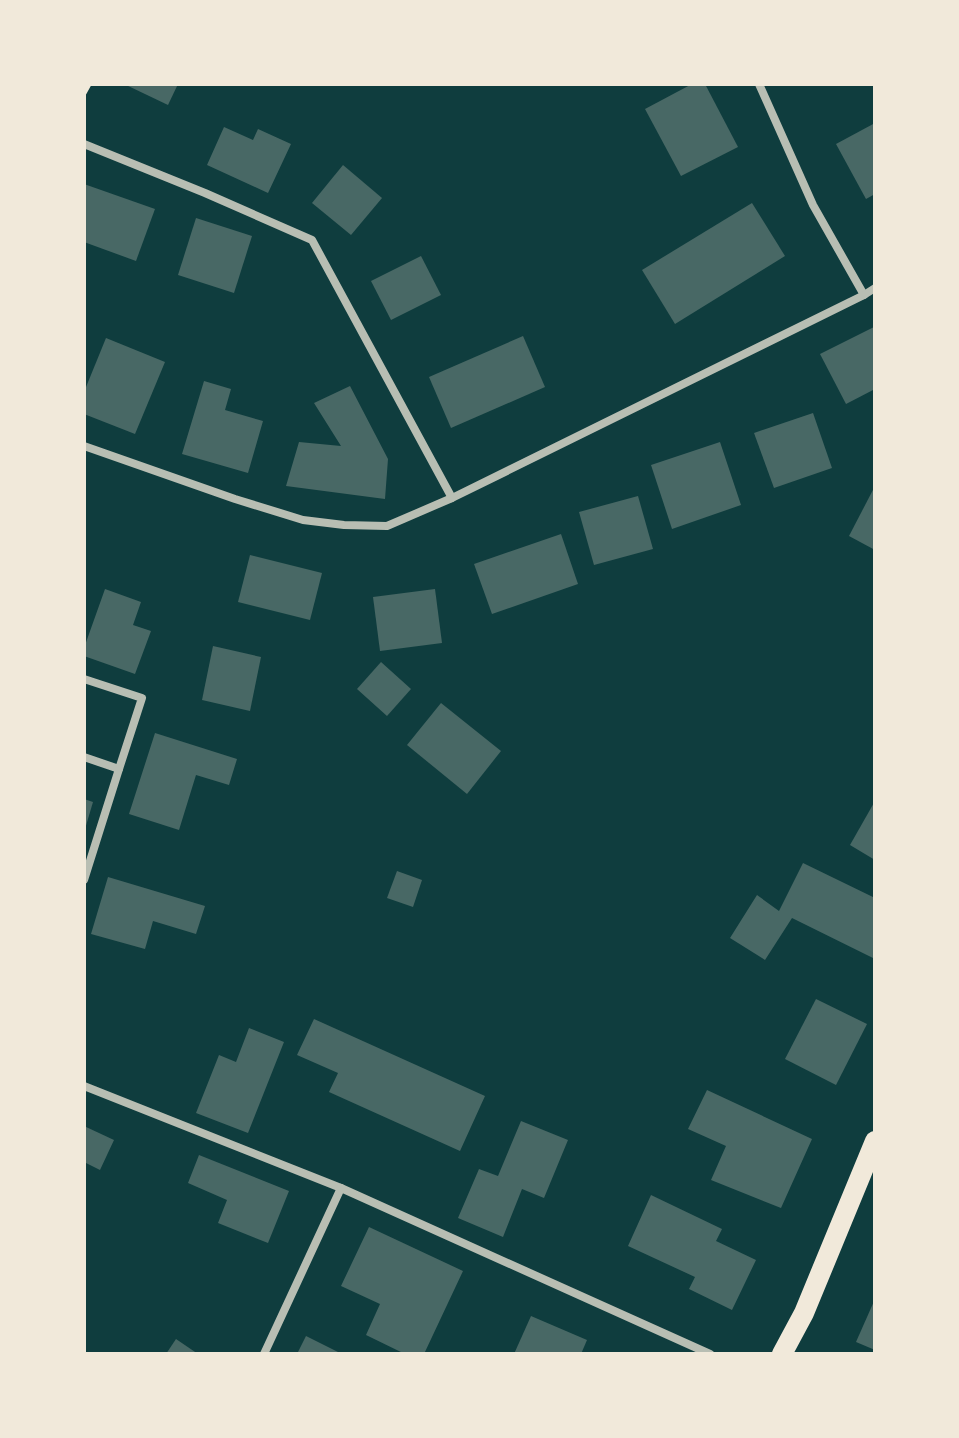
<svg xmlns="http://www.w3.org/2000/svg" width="959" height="1438" font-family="'Golos Text',sans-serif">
<rect width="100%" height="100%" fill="#0f3d3e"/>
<g fill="#486865">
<path d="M 124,84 L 178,84 L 168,105 Z"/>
<path d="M 692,84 L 705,84 L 738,147 L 681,176 L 645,109 Z"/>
<path d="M 875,123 L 875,194 L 866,199 L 836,144 Z"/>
<path d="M 224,127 L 253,140 L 258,129 L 291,144 L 268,193 L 207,165 Z"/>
<path d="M 343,165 L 382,198 L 351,235 L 312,203 Z"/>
<path d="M 84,184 L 155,209 L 136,261 L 84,242 Z"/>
<path d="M 752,203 L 785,256 L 675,324 L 642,270 Z"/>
<path d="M 196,218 L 252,236 L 234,293 L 178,275 Z"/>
<path d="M 421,256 L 441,295 L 391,320 L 371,281 Z"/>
<path d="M 874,327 L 875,389 L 846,404 L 820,354 Z"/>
<path d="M 523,336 L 545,387 L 451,428 L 429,377 Z"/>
<path d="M 106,338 L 165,362 L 135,434 L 84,414 L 84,392 Z"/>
<path d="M 204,381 L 231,389 L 225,410 L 263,421 L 248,473 L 182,454 Z"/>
<path d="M 350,386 L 388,459 L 385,499 L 286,486 L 299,442 L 341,446 L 314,403 Z"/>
<path d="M 813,413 L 832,468 L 774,488 L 754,433 Z"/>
<path d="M 720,442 L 741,505 L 672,529 L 651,465 Z"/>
<path d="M 875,486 L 875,550 L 849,536 Z"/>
<path d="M 638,496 L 653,549 L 594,565 L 579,512 Z"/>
<path d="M 561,534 L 578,584 L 492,614 L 474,564 Z"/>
<path d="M 250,555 L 322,573 L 310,620 L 238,602 Z"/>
<path d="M 105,589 L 141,602 L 133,625 L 151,631 L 135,674 L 84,656 L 84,648 Z"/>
<path d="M 435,589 L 442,643 L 380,651 L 373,597 Z"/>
<path d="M 213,646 L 261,657 L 250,711 L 202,700 Z"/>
<path d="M 381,662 L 411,689 L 387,716 L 357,689 Z"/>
<path d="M 441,703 L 501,751 L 467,794 L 407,745 Z"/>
<path d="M 155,733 L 237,759 L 229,785 L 196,775 L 179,830 L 129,814 Z"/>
<path d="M 84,799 L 93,802 L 85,829 L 84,829 Z"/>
<path d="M 875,801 L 875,860 L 850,845 Z"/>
<path d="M 803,863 L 875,898 L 875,959 L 792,918 L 765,960 L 730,938 L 757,895 L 779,911 Z"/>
<path d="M 397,871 L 422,880 L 413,907 L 387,898 Z"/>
<path d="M 108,877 L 205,906 L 196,934 L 153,921 L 145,949 L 91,934 Z"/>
<path d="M 816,999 L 867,1024 L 836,1085 L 785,1059 Z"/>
<path d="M 314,1019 L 485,1096 L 460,1151 L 329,1092 L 338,1073 L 297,1055 Z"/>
<path d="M 249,1028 L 284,1042 L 248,1133 L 196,1113 L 219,1055 L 236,1062 Z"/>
<path d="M 707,1090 L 812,1139 L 781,1208 L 711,1180 L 726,1146 L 688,1129 Z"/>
<path d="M 521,1121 L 568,1140 L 544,1198 L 522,1189 L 503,1237 L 458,1218 L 479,1169 L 498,1176 Z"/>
<path d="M 84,1126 L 114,1140 L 100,1170 L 84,1162 Z"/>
<path d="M 199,1155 L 289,1191 L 268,1243 L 218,1223 L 227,1200 L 188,1183 Z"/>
<path d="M 651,1195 L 722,1229 L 716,1241 L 756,1260 L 732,1310 L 689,1289 L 695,1277 L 628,1246 Z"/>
<path d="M 369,1227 L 463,1271 L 424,1354 L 405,1354 L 366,1335 L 380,1304 L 341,1286 Z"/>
<path d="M 875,1299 L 875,1350 L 856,1342 Z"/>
<path d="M 531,1316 L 587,1340 L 581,1354 L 514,1354 Z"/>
<path d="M 306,1336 L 342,1354 L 297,1354 Z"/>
<path d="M 176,1339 L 198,1354 L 166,1354 Z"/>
</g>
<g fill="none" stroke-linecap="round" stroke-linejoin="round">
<path stroke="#f1e9da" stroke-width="5" d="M 84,93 L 89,84"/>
<g stroke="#b8beb3" stroke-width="8">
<path d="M 759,84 L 813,205 L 864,295"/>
<path d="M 84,144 L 205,193 L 312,240 L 452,498"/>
<path d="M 84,446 L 235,499 L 303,520 L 344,525 L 387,526 L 452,498 L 864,295 L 875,288"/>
<path d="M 84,679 L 142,698 L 119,769"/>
<path d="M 84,757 L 119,769 L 84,880"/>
<path d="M 84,1086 L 341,1188 L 710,1354"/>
<path d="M 264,1354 L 341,1188"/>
</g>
<path stroke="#f1e9da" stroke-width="20" d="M 782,1354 L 804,1313 L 875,1141"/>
</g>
<rect width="959" height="1438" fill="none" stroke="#f1e9da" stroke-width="172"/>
</svg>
